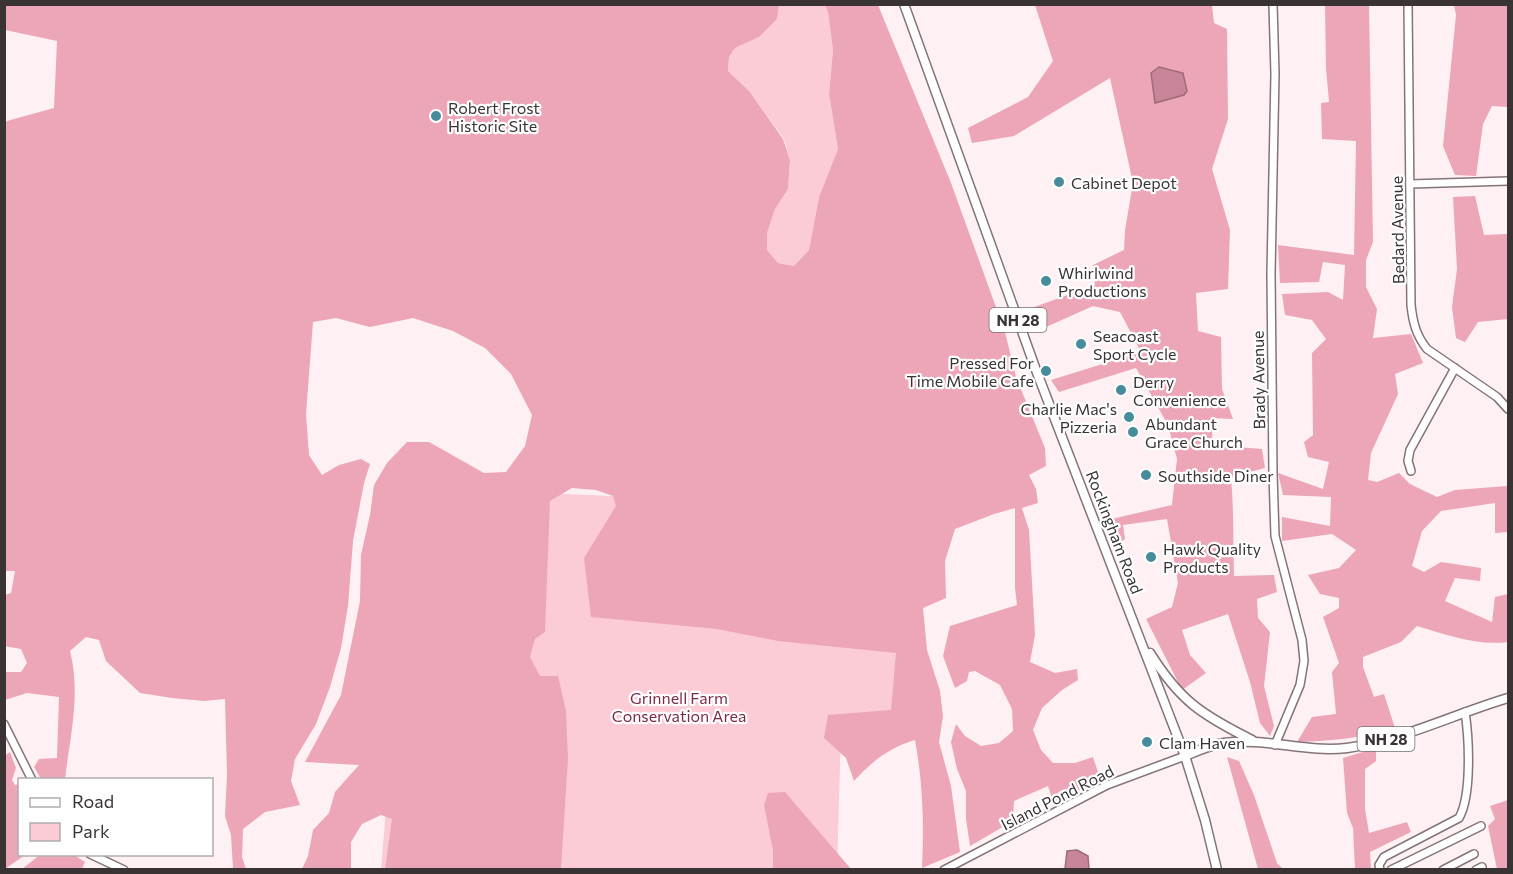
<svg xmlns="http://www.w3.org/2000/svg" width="1513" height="874" font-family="Commissioner,sans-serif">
<rect width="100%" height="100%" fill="#fff0f3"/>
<g fill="#fbcbd6">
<path d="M 779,5 L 825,5 L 828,12 L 833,50 L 829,94 L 838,149 L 819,197 L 809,250 L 795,266 L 778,263 L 767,250 L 767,233 L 775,209 L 788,189 L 790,160 L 784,139 L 750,92 L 728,71 L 729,57 L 735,48 L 759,37 L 777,19 Z"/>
<path d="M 543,493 L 909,509 L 910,648 L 940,711 L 841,730 L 837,869 L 381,870 L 402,615 Z"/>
</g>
<g fill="#eca6b8">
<path d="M 5,4 L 779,5 L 777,19 L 759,37 L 735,48 L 729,57 L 728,71 L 750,92 L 783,139 L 790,160 L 788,189 L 775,209 L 767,233 L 767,250 L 778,263 L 794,266 L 809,250 L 819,197 L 838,149 L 829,94 L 833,50 L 828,12 L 825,5 L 878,5 L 951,183 L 1005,332 L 1016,377 L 1045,448 L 1046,466 L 1029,475 L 1036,489 L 1038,503 L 1022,508 L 1029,530 L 1035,635 L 1030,662 L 1055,673 L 1077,669 L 1078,680 L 1062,690 L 1042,708 L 1033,730 L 1041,750 L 1053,763 L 1075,763 L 1093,757 L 1101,781 L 1053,802 L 1048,786 L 1014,801 L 1013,821 L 970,846 L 966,819 L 966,791 L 957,769 L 951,742 L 956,724 L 965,736 L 981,746 L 999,743 L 1013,731 L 1012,709 L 1000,685 L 975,671 L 969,672 L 967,681 L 955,688 L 943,656 L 950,626 L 1017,605 L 1015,588 L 1015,508 L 994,514 L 955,529 L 945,561 L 946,598 L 923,608 L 927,650 L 940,691 L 943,716 L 939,742 L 951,786 L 960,852 L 922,868 C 924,824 923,783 915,740 C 890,747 871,762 854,781 L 846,758 L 824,738 L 828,715 L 891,710 L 896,653 L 778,641 L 717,629 L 591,617 L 584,558 L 616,506 L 613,496 L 596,490 L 572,488 L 550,501 L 545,632 L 535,639 L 530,657 L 540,676 L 558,676 L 566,711 L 568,759 L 561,869 L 385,869 L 392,819 L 381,815 L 362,824 L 351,842 L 351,869 L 302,869 L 308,856 L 313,830 L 329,813 L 335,792 L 359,765 L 305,762 L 341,695 L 360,601 L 361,555 L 370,515 L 374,485 L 387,463 L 407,442 L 429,442 L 484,473 L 506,472 L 525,446 L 532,415 L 511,374 L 485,348 L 453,331 L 413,318 L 370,327 L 336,318 L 313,322 L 306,414 L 309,455 L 322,475 L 339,465 L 361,459 L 370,464 L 364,483 L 353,541 L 348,606 L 341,648 L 330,687 L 316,724 L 295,759 L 291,781 L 300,805 L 265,812 L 243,829 L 242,857 L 246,869 L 233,869 L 231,835 L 225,816 L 227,775 L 225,699 L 204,701 L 172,698 L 140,693 L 106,661 L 99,640 L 86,637 L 70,651 C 81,694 70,737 65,779 L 41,779 L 34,767 L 39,759 L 57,758 L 59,697 L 27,693 L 5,700 L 5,672 L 21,672 L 27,663 L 21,649 L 4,646 L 5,595 L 11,593 L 15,571 L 4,571 L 4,125 L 7,121 L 54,108 L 57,41 L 5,30 Z"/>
<path d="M 1035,5 L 1212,5 L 1214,23 L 1227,29 L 1228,119 L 1212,169 L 1230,230 L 1228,289 L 1196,293 L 1198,331 L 1221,337 L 1222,389 L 1233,419 L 1211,418 L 1213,445 L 1262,449 L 1265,468 L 1231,477 C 1234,510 1233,543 1234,576 L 1274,575 L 1277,592 L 1257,599 L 1258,618 L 1270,632 L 1264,686 L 1274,726 L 1270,736 L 1260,723 L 1250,682 L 1228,614 L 1182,630 L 1190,655 L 1206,673 L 1182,690 L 1146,619 L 1172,607 L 1178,583 L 1167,519 L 1123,525 L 1125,539 L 1117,545 L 1107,520 L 1172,505 L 1177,459 L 1168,425 L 1136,368 L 1059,392 L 1051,380 L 1141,352 L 1120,312 L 1093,306 L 1035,332 L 1026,310 L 1095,285 L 1093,265 L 1124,250 L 1125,230 L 1133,183 L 1110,78 L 1014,136 L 972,143 L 968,128 L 1028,97 L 1053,61 Z"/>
<path d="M 1325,5 L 1369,5 L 1373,242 L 1366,260 L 1366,287 L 1377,309 L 1373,338 L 1411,334 L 1423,363 L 1395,374 L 1398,394 L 1371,453 L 1368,480 L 1377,482 L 1399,473 L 1410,484 L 1437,497 L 1455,490 L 1507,486 L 1508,532 L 1495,533 L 1495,503 L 1441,511 L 1422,531 L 1412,566 L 1424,572 L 1441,562 L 1481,568 L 1480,581 L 1455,578 L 1445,601 L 1492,622 L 1495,597 L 1508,594 L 1508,642 C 1476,646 1448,635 1417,626 L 1401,642 L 1363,657 L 1363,667 L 1374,697 L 1384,694 L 1395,728 C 1361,738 1332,741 1297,742 L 1312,717 L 1336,714 L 1332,672 L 1339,663 L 1323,617 L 1339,608 L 1339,598 L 1320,594 L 1308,575 L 1339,568 L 1356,550 L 1332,534 L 1282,541 L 1282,517 L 1330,526 L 1331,497 L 1283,495 L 1278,473 L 1323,489 L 1329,462 L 1308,457 L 1304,442 L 1313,435 L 1312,353 L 1326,339 L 1312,320 L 1285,315 L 1282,294 L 1328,292 L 1343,300 L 1345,265 L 1323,262 L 1319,282 L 1280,283 L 1278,245 L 1354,255 L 1356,141 L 1322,139 L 1321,103 L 1329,102 L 1326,68 Z"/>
<path d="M 1454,5 L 1508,5 L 1508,107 L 1492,106 L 1483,124 L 1476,176 L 1455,175 L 1443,146 L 1456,15 Z"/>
<path d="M 1475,196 L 1484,235 L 1508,234 L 1508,319 L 1478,322 L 1465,342 L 1456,338 L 1452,307 L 1457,269 L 1453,197 Z"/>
<path d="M 1376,748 L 1376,761 L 1365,769 L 1365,809 L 1369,833 L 1407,822 L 1411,832 L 1370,852 L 1371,869 L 1355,869 L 1353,828 L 1347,813 L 1343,758 Z"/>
<path d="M 10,752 L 16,768 L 12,780 L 15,785 L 19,784 L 20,854 L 25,855 L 5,869 L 4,756 Z"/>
<path d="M 1227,757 L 1239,761 L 1254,795 L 1277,863 L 1283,869 L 1258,869 Z"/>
<path d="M 785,792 L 851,869 L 773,869 L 773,850 L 764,805 L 768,793 Z"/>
<path d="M 1508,800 L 1508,869 L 1497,869 L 1488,826 L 1495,819 L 1490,806 Z"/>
<path d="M 41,854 L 74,855 L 85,862 L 82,869 L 22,869 Z"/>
</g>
<g fill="#c88597" stroke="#9d6c79" stroke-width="1.5">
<path d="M 1159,67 L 1183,73 L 1187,91 L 1184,95 L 1155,103 L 1151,73 Z"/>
<path d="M 1077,850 L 1088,856 L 1089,869 L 1065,869 L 1067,851 Z"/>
</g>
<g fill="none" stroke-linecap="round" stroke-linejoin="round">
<defs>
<g id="minor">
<path d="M 1273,4 L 1275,74 L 1271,273 L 1273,474 L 1275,536 L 1302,640 L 1304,661 L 1300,685 L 1275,745"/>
<path d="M 1408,4 L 1411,305 C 1413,323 1416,335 1427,349 L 1497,397 L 1508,409"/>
<path d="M 1410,184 L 1508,181"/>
<path d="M 1411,471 L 1408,461 L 1410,450 L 1455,368"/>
<path d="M 4,724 L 32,780"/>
<path d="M 90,854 L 124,870"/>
<path d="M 944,870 L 1107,785 L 1185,756"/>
<path d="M 1380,870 L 1379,865 L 1384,857 L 1459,818 C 1472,795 1469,738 1465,712"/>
<path d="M 1391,870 L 1481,826"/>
<path d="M 1443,870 L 1474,854"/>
<path d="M 1476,870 L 1482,867"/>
</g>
<g id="major">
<path d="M 904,4 L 1036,370 L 1185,756 L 1205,820 L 1217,870"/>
<path d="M 1150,653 C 1180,701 1202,715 1252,740"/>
<path d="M 1185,756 C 1197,751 1210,745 1224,743 C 1265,737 1306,753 1347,748 C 1400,741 1457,713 1508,698"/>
</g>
</defs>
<use href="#minor" stroke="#847478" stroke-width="10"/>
<use href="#major" stroke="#847478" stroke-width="11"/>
<use href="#minor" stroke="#fff" stroke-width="7"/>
<use href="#major" stroke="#fff" stroke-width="8"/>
</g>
<g fill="#478c9a" stroke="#fff" stroke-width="2">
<circle cx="436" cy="116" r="6"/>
<circle cx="1059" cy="182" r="6"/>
<circle cx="1046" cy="281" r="6"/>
<circle cx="1081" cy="344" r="6"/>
<circle cx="1046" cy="371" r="6"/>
<circle cx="1121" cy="390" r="6"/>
<circle cx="1129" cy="417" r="6"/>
<circle cx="1133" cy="432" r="6"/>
<circle cx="1146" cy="475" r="6"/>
<circle cx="1151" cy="557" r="6"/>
<circle cx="1147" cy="742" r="6"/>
</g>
<g text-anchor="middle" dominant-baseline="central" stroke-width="4.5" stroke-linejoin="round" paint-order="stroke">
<g fill="#fff" stroke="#757071" stroke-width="1.5">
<rect x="989.5" y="308" width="57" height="24" rx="4.5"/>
<rect x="1357.5" y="727" width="57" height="24" rx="4.5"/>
</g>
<g font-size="15" font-weight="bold" fill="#3a3334">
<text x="1018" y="320">NH 28</text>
<text x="1386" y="739">NH 28</text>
</g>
<g font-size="16" fill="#3a3334" stroke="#fff" text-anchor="start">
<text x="448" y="107">Robert Frost<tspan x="448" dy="18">Historic Site</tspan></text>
<text x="1071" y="182">Cabinet Depot</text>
<text x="1058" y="272">Whirlwind<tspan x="1058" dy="18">Productions</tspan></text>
<text x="1093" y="335">Seacoast<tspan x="1093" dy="18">Sport Cycle</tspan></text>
<text x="1034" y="362" text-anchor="end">Pressed For<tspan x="1034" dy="18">Time Mobile Cafe</tspan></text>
<text x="1133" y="381">Derry<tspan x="1133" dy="18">Convenience</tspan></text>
<text x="1117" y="408" text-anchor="end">Charlie Mac's<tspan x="1117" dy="18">Pizzeria</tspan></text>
<text x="1145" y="423">Abundant<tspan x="1145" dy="18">Grace Church</tspan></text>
<text x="1158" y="475">Southside Diner</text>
<text x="1163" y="548">Hawk Quality<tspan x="1163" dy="18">Products</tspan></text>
<text x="1159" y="742">Clam Haven</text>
</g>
<g font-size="16" fill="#3a3334" stroke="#fff">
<text transform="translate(1397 230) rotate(-91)">Bedard Avenue</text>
<text transform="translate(1258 380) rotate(-91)">Brady Avenue</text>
<text transform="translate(1115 532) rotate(69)">Rockingham Road</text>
<text transform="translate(1057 797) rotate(-27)">Island Pond Road</text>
</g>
<g font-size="16" fill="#7c2b46" stroke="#fff">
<text x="679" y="697">Grinnell Farm<tspan x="679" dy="18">Conservation Area</tspan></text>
</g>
</g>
<rect width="1513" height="874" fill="none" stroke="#3a3334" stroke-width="12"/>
<rect x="18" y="778" width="195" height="78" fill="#ffffff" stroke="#b0adae" stroke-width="1.5"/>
<rect x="30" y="798" width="30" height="9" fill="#ffffff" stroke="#b0adae" stroke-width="1.5"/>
<text x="72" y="808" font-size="18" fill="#3a3334">Road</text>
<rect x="30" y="823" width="30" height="18" fill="#fbcbd6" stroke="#b0adae" stroke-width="1.5"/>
<text x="72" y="838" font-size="18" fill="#3a3334">Park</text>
</svg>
